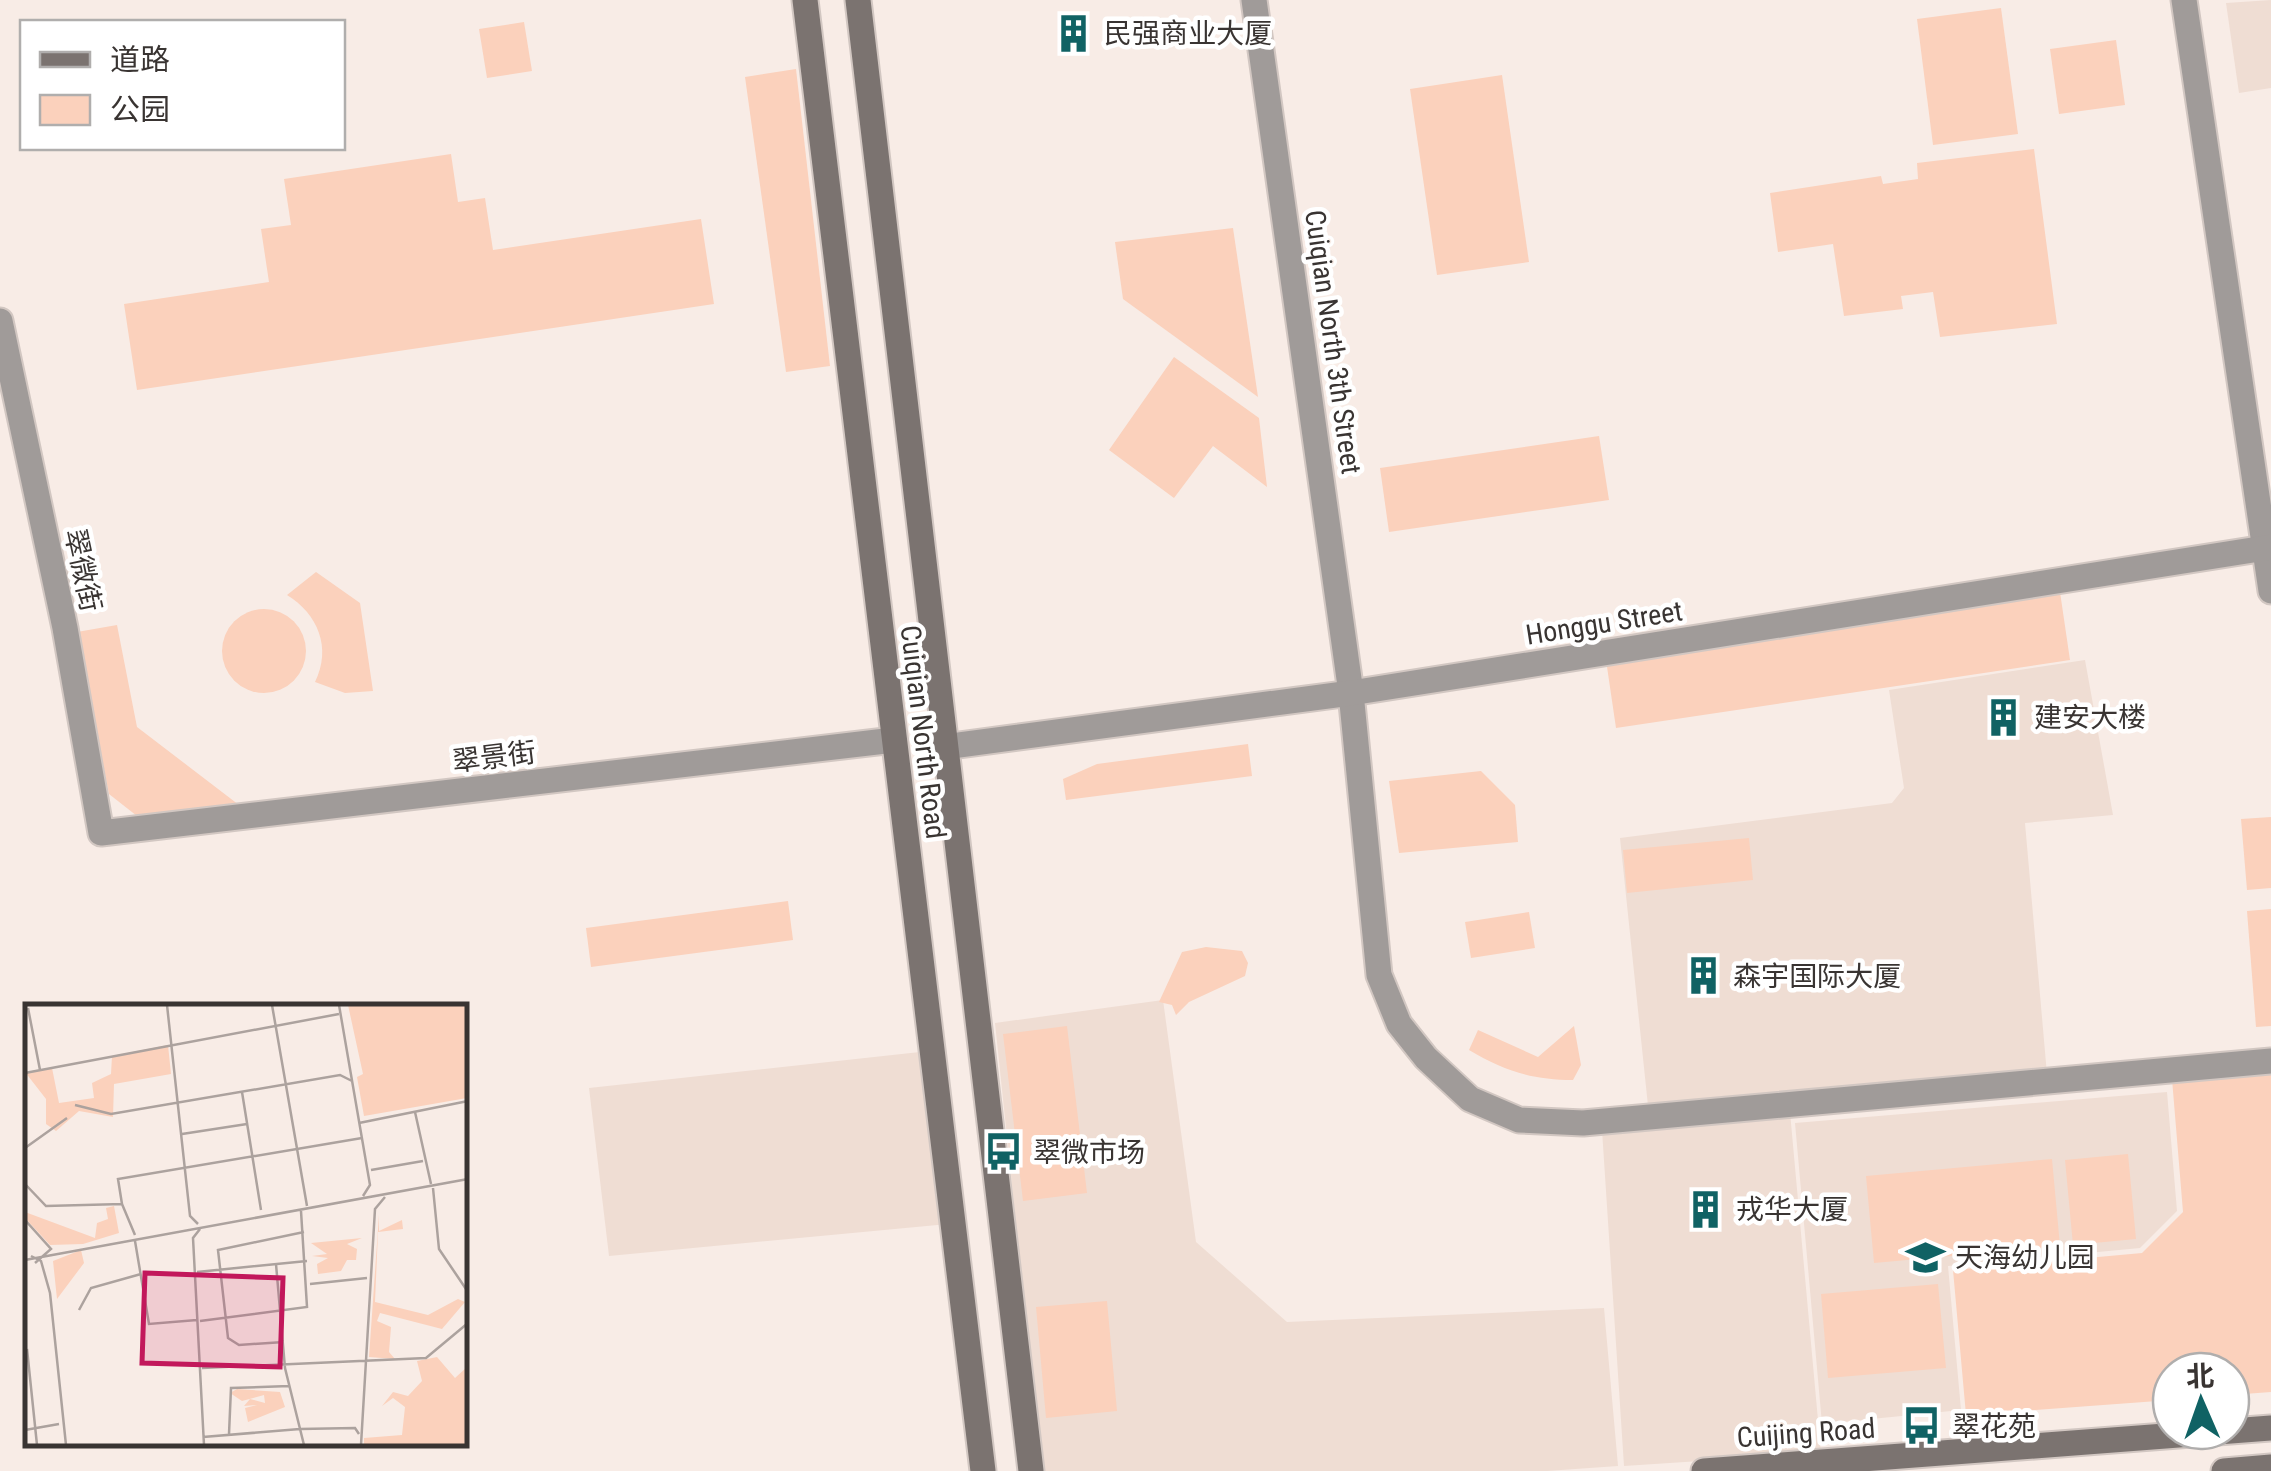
<svg xmlns="http://www.w3.org/2000/svg" width="2271" height="1471" font-family="'Roboto Condensed','Noto Sans SC',sans-serif">
<rect width="100%" height="100%" fill="#f8ece6"/>
<g fill="#efddd3">
<path d="M 2271,0 L 2271,88 L 2239,93 L 2226,3 Z"/>
<path d="M 2085,660 L 2113,815 L 2025,823 L 2048,1086 L 1790,1112 L 1821,1453 L 1624,1466 L 1602,1130 L 1650,1125 L 1620,838 L 1892,803 L 1904,788 L 1889,690 Z"/>
<path d="M 1163,1000 L 1196,1242 L 1287,1322 L 1604,1308 L 1618,1466 L 1547,1471 L 1042,1471 L 995,1023 Z"/>
<path d="M 929,1051 L 948,1224 L 609,1256 L 589,1088 Z"/>
<path d="M 2167,1092 L 2177,1211 L 2140,1248 L 1948,1266 L 1961,1410 L 1822,1424 L 1795,1123 Z"/>
</g>
<g fill="#fbd1bc">
<path d="M 2001,8 L 2018,134 L 1933,145 L 1917,19 Z"/>
<path d="M 524,22 L 532,71 L 487,78 L 479,29 Z"/>
<path d="M 2116,40 L 2125,105 L 2059,114 L 2050,49 Z"/>
<path d="M 796,69 L 830,366 L 786,372 L 745,77 Z"/>
<path d="M 1502,75 L 1529,262 L 1437,275 L 1410,89 Z"/>
<path d="M 2034,149 L 2057,324 L 1940,337 L 1933,292 L 1901,296 L 1903,309 L 1844,316 L 1833,244 L 1778,252 L 1770,193 L 1881,176 L 1883,184 L 1918,179 L 1917,163 Z"/>
<path d="M 451,154 L 458,202 L 485,198 L 493,250 L 701,219 L 714,304 L 137,390 L 124,304 L 269,282 L 261,229 L 291,225 L 284,179 Z"/>
<path d="M 1233,228 L 1258,397 L 1123,299 L 1115,242 Z"/>
<path d="M 1174,357 L 1259,418 L 1267,487 L 1213,446 L 1174,498 L 1109,450 Z"/>
<path d="M 1599,436 L 1609,500 L 1389,532 L 1380,468 Z"/>
<path d="M 316,572 L 360,603 L 373,691 L 345,693 L 315,682 C 332,648 318,614 287,595 Z"/>
<path d="M 2060,592 L 2070,660 L 1616,728 L 1606,660 Z"/>
<circle cx="264" cy="651" r="42"/>
<path d="M 117,625 L 137,727 L 239,805 L 137,816 L 109,794 L 77,632 Z"/>
<path d="M 1248,744 L 1252,776 L 1066,800 L 1063,779 L 1097,764 Z"/>
<path d="M 1481,771 L 1515,805 L 1518,842 L 1399,853 L 1389,781 Z"/>
<path d="M 2271,817 L 2271,888 L 2247,890 L 2241,819 Z"/>
<path d="M 1749,838 L 1753,880 L 1627,893 L 1623,850 Z"/>
<path d="M 788,901 L 793,940 L 591,967 L 586,928 Z"/>
<path d="M 2271,909 L 2271,1026 L 2256,1027 L 2247,911 Z"/>
<path d="M 1529,912 L 1535,948 L 1471,958 L 1465,922 Z"/>
<path d="M 1206,947 L 1242,951 L 1248,963 L 1245,976 L 1189,1002 L 1176,1015 L 1172,1005 L 1159,1002 L 1182,952 Z"/>
<path d="M 1067,1026 L 1087,1193 L 1023,1201 L 1003,1034 Z"/>
<path d="M 1574,1026 L 1581,1065 L 1573,1080 C 1533,1080 1504,1071 1469,1050 L 1478,1030 L 1538,1057 Z"/>
<path d="M 2271,1069 L 2271,1392 L 2231,1395 L 2231,1371 L 2171,1371 L 2171,1400 L 1966,1415 L 1953,1270 L 2142,1253 L 2183,1212 L 2172,1079 Z"/>
<path d="M 2128,1154 L 2136,1239 L 2073,1245 L 2065,1160 Z"/>
<path d="M 2052,1159 L 2060,1246 L 1874,1263 L 1866,1176 Z"/>
<path d="M 1938,1284 L 1946,1368 L 1828,1378 L 1821,1294 Z"/>
<path d="M 1107,1301 L 1117,1411 L 1046,1418 L 1036,1307 Z"/>
</g>
<g fill="none" stroke-linecap="round" stroke-linejoin="round">
<defs>
<g id="minor">
<path d="M 1254,0 L 1351,693 L 1379,975 L 1399,1024 L 1426,1058 L 1470,1099 L 1519,1120 L 1583,1123 L 2271,1061"/>
<path d="M 2184,0 L 2271,591"/>
<path d="M 0,321 L 65,628 L 101,833 L 894,740"/>
<path d="M 944,747 L 1351,693 L 2271,547"/>
</g>
<g id="secondary">
<path d="M 805,0 L 983,1471"/>
<path d="M 858,0 L 1031,1471"/>
<path d="M 1704,1471 L 2271,1428"/>
<path d="M 2224,1471 L 2271,1467"/>
</g>
</defs>
<use href="#minor" stroke="#d2c7c2" stroke-width="29"/>
<use href="#secondary" stroke="#d2c7c2" stroke-width="29"/>
<use href="#minor" stroke="#a09b99" stroke-width="25"/>
<use href="#secondary" stroke="#7b7370" stroke-width="25"/>
</g>
<defs>
<symbol id="building-bare" viewBox="-9 -9 18 18"><path d="M-4-6H4V6H1V3H-1V6H-4ZM-2.5-4.3h1.7v1.8h-1.7ZM.8-4.3h1.7v1.8H.8ZM-2.5-1h1.7V.8h-1.7ZM.8-1h1.7V.8H.8Z" fill="#106264" stroke="#fff" stroke-width="2.5" paint-order="stroke"/></symbol>
<symbol id="bus-bare" viewBox="-9 -9 18 18"><path d="M-5-6H5V4H4V6H2V4H-2V6H-4V4H-5ZM-3.5-4V0h7V-4ZM-3.5 1.2v1.5H-2V1.2ZM2 1.2v1.5H3.5V1.2Z" fill="#106264" stroke="#fff" stroke-width="2.5" paint-order="stroke"/></symbol>
<symbol id="school-bare" viewBox="-9 -9 18 18"><path d="M0-5L7-2L0 1L-7-2ZM-4 1L0 2.5L4 1V4Q0 6-4 4Z" fill="#106264" stroke="#fff" stroke-width="2.5" paint-order="stroke"/></symbol>
</defs>
<g fill-rule="evenodd">
<use href="#building-bare" x="1046" y="6" width="55" height="55"/>
<use href="#building-bare" x="1976" y="690" width="55" height="55"/>
<use href="#building-bare" x="1676" y="948" width="55" height="55"/>
<use href="#bus-bare" x="976" y="1124" width="55" height="55"/>
<use href="#building-bare" x="1678" y="1182" width="55" height="55"/>
<use href="#school-bare" x="1898" y="1230" width="55" height="55"/>
<use href="#bus-bare" x="1894" y="1398" width="55" height="55"/>
</g>
<g text-anchor="middle" dominant-baseline="central" stroke-width="9" stroke-linejoin="round" paint-order="stroke">
<g font-size="28" fill="#393432" stroke="#fff" text-anchor="start">
<text x="1104" y="33">民强商业大厦</text>
<text x="2034" y="717">建安大楼</text>
<text x="1733" y="976">森宇国际大厦</text>
<text x="1033" y="1152">翠微市场</text>
<text x="1736" y="1209">戎华大厦</text>
<text x="1955" y="1257">天海幼儿园</text>
<text x="1952" y="1426">翠花苑</text>
</g>
<g font-size="28" fill="#393432" stroke="#fff">
<text transform="translate(1333 342) rotate(82)">Cuiqian North 3th Street</text>
<text transform="translate(83 570) rotate(78)">翠微街</text>
<text transform="translate(1604 623) rotate(-9)">Honggu Street</text>
<text transform="translate(923 732) rotate(83)">Cuiqian North Road</text>
<text transform="translate(494 757) rotate(-7)">翠景街</text>
<text transform="translate(1806 1433) rotate(-4)">Cuijing Road</text>
</g>
</g>
<g transform="translate(25 1004)">
<rect width="442" height="442" fill="#f8ece6"/>
<path d="M 323,1 L 442,1 L 442,94 L 339,112 L 332,73 L 338,70 ZM 143,41 L 146,70 L 89,80 L 88,113 L 54,107 L 31,127 L 21,120 L 21,95 L 0,68 L 27,64 L 34,99 L 69,94 L 67,79 L 86,70 L 87,52 ZM 89,202 L 94,229 L 58,240 L 25,241 L 0,214 L 0,208 L 70,234 L 72,219 L 83,215 L 81,204 ZM 354,211 L 354,227 L 377,216 L 378,225 L 353,228 L 350,298 L 403,311 L 433,295 L 440,298 L 417,325 L 355,309 L 352,317 L 366,323 L 364,348 L 370,355 L 344,353 ZM 337,234 L 322,240 L 332,245 L 331,256 L 322,256 L 316,267 L 293,270 L 292,260 L 303,254 L 287,252 L 302,250 L 286,239 ZM 56,246 L 59,259 L 32,295 L 28,257 ZM 412,353 L 430,374 L 442,363 L 442,441 L 339,441 L 339,434 L 377,431 L 380,403 L 368,394 L 357,402 L 368,388 L 383,392 L 397,377 L 392,357 ZM 212,385 L 255,388 L 260,403 L 223,418 L 220,404 L 232,401 L 219,402 L 225,395 L 240,399 L 239,391 L 217,397 L 205,389 Z" fill="#fbd1bc"/>
<path fill="none" stroke="#aca29e" stroke-width="2.5" d="M 142,1 L 165,212 L 173,220M 247,1 L 282,202M 314,1 L 345,181 L 338,192M 3,4 L 15,66M 0,69 L 314,10M 217,88 L 236,206M 50,101 L 86,110 L 315,71 L 327,77M 390,108 L 406,180M 334,119 L 443,97M 157,130 L 222,120M 0,144 L 42,114M 346,166 L 398,157M 0,180 L 21,202 L 97,200 L 110,231M 408,184 L 414,245 L 443,288M 97,200 L 93,175 L 337,134M 0,216 L 26,245 L 10,259M 175,225 L 168,234 L 179,441M 110,237 L 124,320 L 172,316M 6,252 L 16,257 L 25,289 L 41,441M 0,256 L 443,175M 251,260 L 260,364 L 279,441M 172,268 L 282,257M 285,280 L 342,274M 54,306 L 66,284 L 116,270M 175,317 L 282,303 L 276,207M 259,338 L 214,341 L 203,334 L 193,246 L 279,228M 2,345 L 12,441M 177,364 L 401,354 L 443,319M 0,426 L 34,420M 204,430 L 206,384 L 264,382M 178,433 L 275,425 L 330,424 L 334,430M 336,441 L 350,205 L 360,193"/>
<path fill="#c2185b" fill-opacity="0.15" stroke="#c2185b" stroke-width="5" d="M 120,269 L 258,274 L 255,363 L 117,359 Z"/>
<rect width="442" height="442" fill="none" stroke="#393432" stroke-width="5"/>
</g>
<rect x="20" y="20" width="325" height="130" fill="#ffffff" stroke="#b0aead" stroke-width="2.5"/>
<rect x="40" y="52" width="50" height="15" fill="#7b7370" stroke="#b0aead" stroke-width="2.5"/>
<text x="110" y="70" font-size="30" fill="#393432">道路</text>
<rect x="40" y="95" width="50" height="30" fill="#fbd1bc" stroke="#b0aead" stroke-width="2.5"/>
<text x="110" y="120" font-size="30" fill="#393432">公园</text>
<g transform="translate(2201 1401) rotate(358)"><circle r="48" fill="#ffffff" stroke="#b0aead" stroke-width="2.5"/>
<path d="M0-8L18 38L0 25L-18 38Z" fill="#106264"/>
<text y="-15" font-size="28" font-weight="bold" text-anchor="middle" fill="#393432">北</text>
</g>
</svg>
